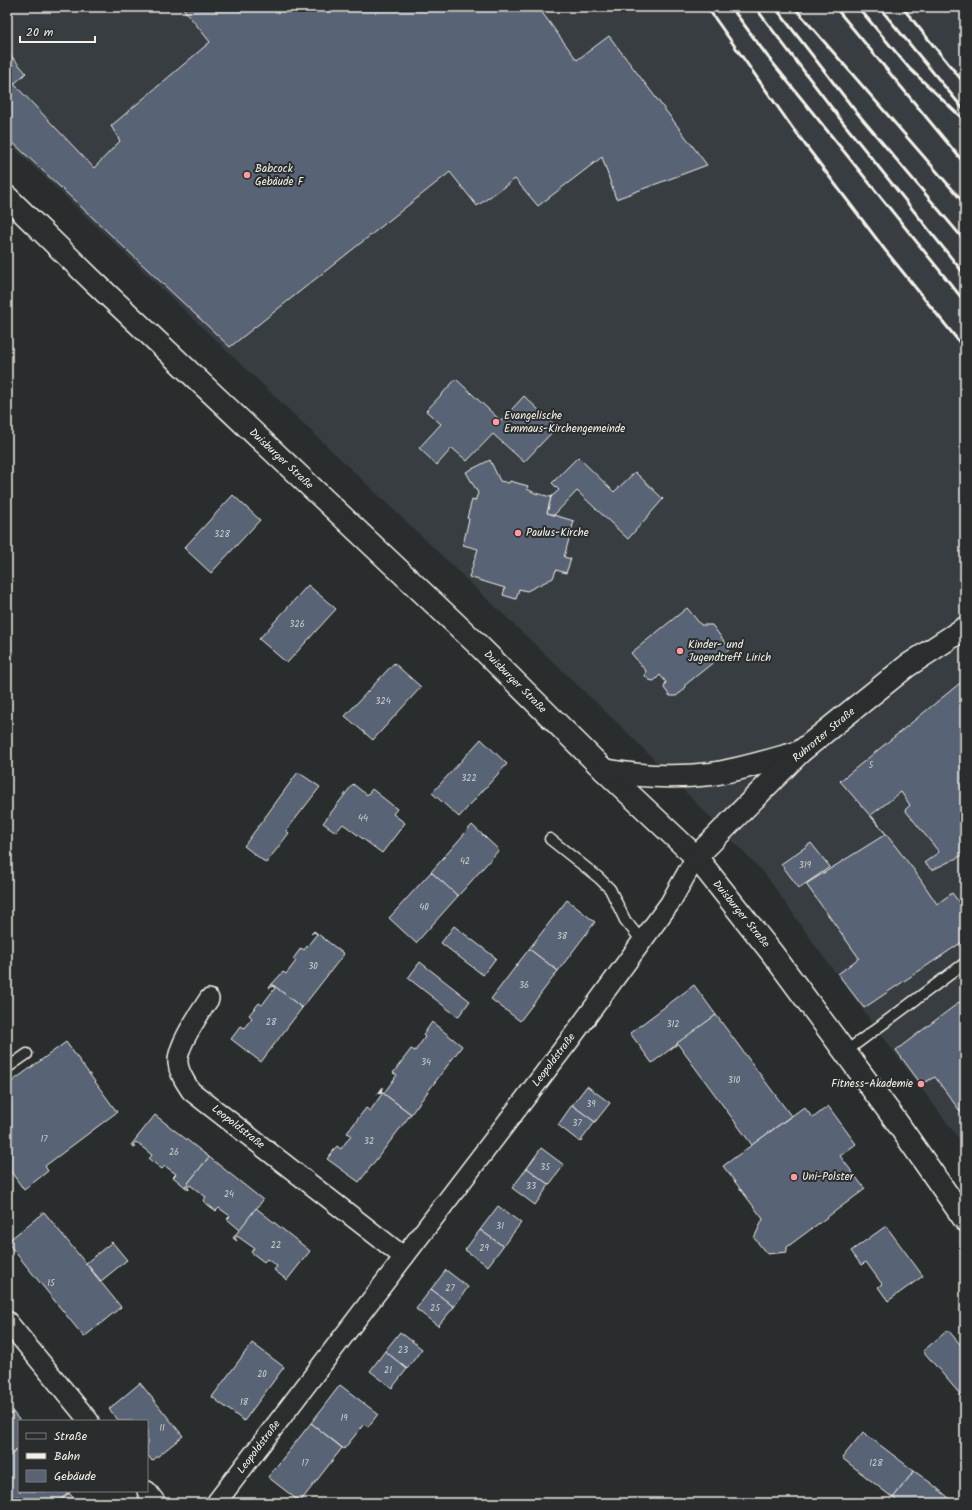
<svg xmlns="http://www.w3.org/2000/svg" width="972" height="1510" font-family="Kalam,sans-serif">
<rect width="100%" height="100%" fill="#2a2d2e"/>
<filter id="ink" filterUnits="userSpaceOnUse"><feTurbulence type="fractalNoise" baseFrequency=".025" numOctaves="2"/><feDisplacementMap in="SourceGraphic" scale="8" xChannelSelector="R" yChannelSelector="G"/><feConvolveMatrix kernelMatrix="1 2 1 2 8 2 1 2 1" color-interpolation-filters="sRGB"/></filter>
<g filter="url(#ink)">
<path fill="#383d43" d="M 7,7 L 965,7 L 965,1147 L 817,948 L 765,874 L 632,737 L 7,141 Z"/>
<g fill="#596374" stroke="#f4f1e8">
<path d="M 182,7 L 538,7 L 577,60 L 609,36 L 707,165 L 616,199 L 602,157 L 538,206 L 515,179 L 477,206 L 450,172 L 230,347 L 7,137 L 7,51 L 26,73 L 14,84 L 94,168 L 120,141 L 111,126 L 210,42 Z"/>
<path d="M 456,379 L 501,421 L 524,396 L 557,427 L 524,462 L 493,434 L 467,461 L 452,448 L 437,465 L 419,448 L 441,424 L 426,411 Z"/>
<path d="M 578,457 L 614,492 L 635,472 L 663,499 L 628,539 L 577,491 L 554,515 L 547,513 L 551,497 L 559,490 L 552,483 Z"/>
<path d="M 490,460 L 500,481 L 509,483 L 510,481 L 528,486 L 527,489 L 535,493 L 551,497 L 547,513 L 574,521 L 564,557 L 571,559 L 566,573 L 556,570 L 553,578 L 527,591 L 519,589 L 516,599 L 503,595 L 505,588 L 469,577 L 478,549 L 463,545 L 469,519 L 467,518 L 472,500 L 475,501 L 478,493 L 466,472 Z"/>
<path d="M 233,495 L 260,520 L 211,573 L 184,548 Z"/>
<path d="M 308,585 L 336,609 L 287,663 L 259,639 Z"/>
<path d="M 687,608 L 701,625 L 712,625 L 730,649 L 685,685 L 684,690 L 676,696 L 670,696 L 664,688 L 666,682 L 660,675 L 654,681 L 649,680 L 645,676 L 646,671 L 631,653 Z"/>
<path d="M 394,663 L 421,687 L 373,740 L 345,716 Z"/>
<path d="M 965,679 L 965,858 L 963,855 L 932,870 L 924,863 L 939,852 L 905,810 L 910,805 L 901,792 L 871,815 L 914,870 L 937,904 L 952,893 L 965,910 L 965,940 L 864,1008 L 838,974 L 859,958 L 806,884 L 886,834 L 840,781 Z"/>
<path d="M 481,739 L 507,764 L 459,817 L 432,793 Z"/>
<path d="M 298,772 L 320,787 L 286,831 L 289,833 L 266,863 L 244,846 Z"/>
<path d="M 353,784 L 367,795 L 372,789 L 397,809 L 393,814 L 405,823 L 382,853 L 343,824 L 336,832 L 323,823 Z"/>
<path d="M 472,825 L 499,850 L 458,896 L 431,872 Z"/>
<path d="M 811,843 L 830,867 L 799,888 L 781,864 Z"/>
<path d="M 431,872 L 458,896 L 416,943 L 389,918 Z"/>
<path d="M 567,900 L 595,922 L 558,971 L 529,949 Z"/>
<path d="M 454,926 L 496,958 L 483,975 L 441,943 Z"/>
<path d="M 314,931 L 344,954 L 302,1008 L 272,984 L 283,972 L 286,974 L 296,961 L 293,959 L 301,948 L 304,950 L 317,934 L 314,932 L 311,934 Z"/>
<path d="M 529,949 L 558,971 L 520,1021 L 491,999 Z"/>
<path d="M 420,962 L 470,1001 L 458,1017 L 408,978 Z"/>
<path d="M 272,984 L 302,1008 L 261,1062 L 231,1039 L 241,1026 L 244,1028 L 252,1018 L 249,1015 L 259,1003 L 262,1005 L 275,988 L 273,986 L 269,988 Z"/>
<path d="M 694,985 L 716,1015 L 652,1063 L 630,1033 Z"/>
<path d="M 965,998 L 965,1118 L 935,1077 L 921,1084 L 896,1050 Z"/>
<path d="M 716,1015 L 791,1116 L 752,1145 L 677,1043 Z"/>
<path d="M 432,1022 L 462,1046 L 411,1114 L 380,1091 L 383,1087 L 381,1090 L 384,1093 L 397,1075 L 393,1073 L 411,1049 L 415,1051 L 425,1037 L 423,1035 Z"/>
<path d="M 66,1042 L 117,1112 L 45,1166 L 48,1171 L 24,1190 L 7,1166 L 7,1085 Z"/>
<path d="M 587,1086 L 610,1103 L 595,1122 L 572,1105 Z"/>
<path d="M 380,1091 L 411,1114 L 359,1182 L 327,1159 L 337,1146 L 341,1149 L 351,1135 L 347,1133 L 366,1108 L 370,1111 L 382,1094 L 380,1092 L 377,1095 Z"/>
<path d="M 572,1105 L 595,1122 L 580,1142 L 558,1125 Z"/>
<path d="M 828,1106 L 856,1144 L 840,1156 L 865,1189 L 787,1247 L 787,1252 L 767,1254 L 754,1238 L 763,1219 L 723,1166 L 804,1107 L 813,1118 Z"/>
<path d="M 155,1115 L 209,1157 L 185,1187 L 173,1177 L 176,1174 L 165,1166 L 162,1169 L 149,1159 L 152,1155 L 136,1142 L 133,1145 L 136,1147 L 135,1148 L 131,1145 Z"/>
<path d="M 541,1148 L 564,1165 L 549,1185 L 527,1168 Z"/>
<path d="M 209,1157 L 263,1200 L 240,1230 L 227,1219 L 230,1216 L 219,1208 L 216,1211 L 203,1201 L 206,1197 L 190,1185 L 188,1187 L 189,1190 L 185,1187 Z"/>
<path d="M 527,1168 L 549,1185 L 535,1205 L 512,1188 Z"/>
<path d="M 498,1206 L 521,1223 L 503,1246 L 480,1230 Z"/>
<path d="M 256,1208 L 310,1251 L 287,1280 L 274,1270 L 277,1266 L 267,1259 L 264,1262 L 251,1252 L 254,1248 L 237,1236 L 235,1238 L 237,1241 L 233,1238 Z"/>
<path d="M 44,1212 L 121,1307 L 84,1337 L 7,1242 Z"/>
<path d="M 886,1226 L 923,1276 L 888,1301 L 878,1287 L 882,1284 L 866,1262 L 861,1265 L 851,1251 Z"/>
<path d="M 480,1230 L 503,1246 L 488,1266 L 465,1250 Z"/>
<path d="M 112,1242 L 127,1260 L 101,1281 L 86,1263 Z"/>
<path d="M 446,1270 L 468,1287 L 454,1307 L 431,1289 Z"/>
<path d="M 431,1289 L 454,1307 L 438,1326 L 416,1309 Z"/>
<path d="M 948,1330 L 965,1350 L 965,1400 L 923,1351 Z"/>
<path d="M 400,1332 L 422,1349 L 407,1369 L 385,1351 Z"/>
<path d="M 252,1343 L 284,1367 L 244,1421 L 212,1397 Z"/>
<path d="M 385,1351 L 407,1369 L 392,1388 L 370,1371 Z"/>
<path d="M 140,1383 L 183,1436 L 152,1461 L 147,1454 L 147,1421 L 119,1421 L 109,1409 Z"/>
<path d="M 340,1385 L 378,1414 L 368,1427 L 364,1424 L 344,1449 L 311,1423 Z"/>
<path d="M 13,1412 L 20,1421 L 18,1429 L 19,1448 L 7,1458 L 7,1418 Z"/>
<path d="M 311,1423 L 342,1448 L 300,1502 L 268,1477 Z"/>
<path d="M 863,1432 L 914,1471 L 893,1498 L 842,1458 Z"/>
<path d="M 19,1448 L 19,1491 L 70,1492 L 56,1503 L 23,1503 L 17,1496 L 13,1500 L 7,1493 L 7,1458 Z"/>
<path d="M 914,1471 L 931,1483 L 955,1503 L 899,1503 L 893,1498 Z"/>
<path d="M 69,1493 L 78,1503 L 56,1503 Z"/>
</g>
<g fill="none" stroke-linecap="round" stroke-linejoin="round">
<defs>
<g id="service">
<path d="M 550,839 L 599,878 L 610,889 L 625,920 L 642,941"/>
<path d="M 845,1052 L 965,963"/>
<path d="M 7,1068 L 27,1054"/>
</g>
<g id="minor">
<path d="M 209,999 C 200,1013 176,1047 178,1063 C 179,1074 186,1083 191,1091 L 404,1257"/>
<path d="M 7,1321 L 89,1421"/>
<path d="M 147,1491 L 156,1503"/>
<path d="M 216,1503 L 569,1041 L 670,903 L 696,857"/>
</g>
<g id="secondary">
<path d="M 7,197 L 91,279 L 475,642 L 604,770 L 696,857 L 772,953 L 896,1121 L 965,1220"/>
<path d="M 604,770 C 640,777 674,778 711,774 C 740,770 771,760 800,752"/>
<path d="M 696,857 L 800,752 L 907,666 L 965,628"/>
</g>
</defs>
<use href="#service" stroke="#f4f1e8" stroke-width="13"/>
<use href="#minor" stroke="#f4f1e8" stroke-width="22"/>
<use href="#secondary" stroke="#f4f1e8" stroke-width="25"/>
<use href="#service" stroke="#2a2d2e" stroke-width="10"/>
<use href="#minor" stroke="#2a2d2e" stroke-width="19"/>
<use href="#secondary" stroke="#2a2d2e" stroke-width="22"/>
<g stroke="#f4f1e8" stroke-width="3">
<path d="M 707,7 L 794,130 L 885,250 L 965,349"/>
<path d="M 731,7 L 768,57 L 965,302"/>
<path d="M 755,7 L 841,120 L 965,275"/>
<path d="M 775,7 L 853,108 L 965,241"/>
<path d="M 794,7 L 965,204"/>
<path d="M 835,7 L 965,164"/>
<path d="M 858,7 L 909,68 L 965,121"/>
<path d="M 879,7 L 965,111"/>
<path d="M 902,7 L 965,84"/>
</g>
</g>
</g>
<g fill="#ff9aa2" stroke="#2a2d2e" stroke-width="1.5">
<circle cx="247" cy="175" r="4"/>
<circle cx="496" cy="422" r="4"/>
<circle cx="518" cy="533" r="4"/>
<circle cx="680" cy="651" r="4"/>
<circle cx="921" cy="1084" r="4"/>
<circle cx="794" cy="1177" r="4"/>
</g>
<g text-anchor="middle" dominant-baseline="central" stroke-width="4" stroke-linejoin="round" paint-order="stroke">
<g font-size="9" fill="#cdcecb">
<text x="222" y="534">328</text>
<text x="297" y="624">326</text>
<text x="383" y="701">324</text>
<text x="871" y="765">5</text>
<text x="469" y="778">322</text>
<text x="363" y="818">44</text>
<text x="465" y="861">42</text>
<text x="805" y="865">319</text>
<text x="424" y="907">40</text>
<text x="562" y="936">38</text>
<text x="313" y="966">30</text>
<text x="524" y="985">36</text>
<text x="271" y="1022">28</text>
<text x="673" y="1024">312</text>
<text x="426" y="1062">34</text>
<text x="734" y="1080">310</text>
<text x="591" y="1104">39</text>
<text x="577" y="1123">37</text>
<text x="44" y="1139">17</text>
<text x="369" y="1141">32</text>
<text x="174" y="1152">26</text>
<text x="545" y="1167">35</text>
<text x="531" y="1186">33</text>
<text x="229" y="1194">24</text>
<text x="500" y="1226">31</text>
<text x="276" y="1245">22</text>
<text x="484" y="1248">29</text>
<text x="51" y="1283">15</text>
<text x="450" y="1288">27</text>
<text x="435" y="1308">25</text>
<text x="403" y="1350">23</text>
<text x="388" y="1370">21</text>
<text x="262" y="1374">20</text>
<text x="244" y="1402">18</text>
<text x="344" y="1418">19</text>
<text x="162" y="1428">11</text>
<text x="305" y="1463">17</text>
<text x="876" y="1463">128</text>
</g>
<g font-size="11" fill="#f4f1e8" stroke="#2a2d2e" text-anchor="start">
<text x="255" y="169">Babcock<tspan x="255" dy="13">Gebäude F</tspan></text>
<text x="504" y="416">Evangelische<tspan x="504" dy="13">Emmaus-Kirchengemeinde</tspan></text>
<text x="526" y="533">Paulus-Kirche</text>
<text x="688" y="645">Kinder- und<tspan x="688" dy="13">Jugendtreff Lirich</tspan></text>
<text x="913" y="1084" text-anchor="end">Fitness-Akademie</text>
<text x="802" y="1177">Uni-Polster</text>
</g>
<g font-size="11" fill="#f4f1e8" stroke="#2a2d2e">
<text transform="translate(281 459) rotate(43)">Duisburger Straße</text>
<text transform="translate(515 682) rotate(45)">Duisburger Straße</text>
<text transform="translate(824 735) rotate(-40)">Ruhrorter Straße</text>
<text transform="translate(741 914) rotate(51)">Duisburger Straße</text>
<text transform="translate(554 1060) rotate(-53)">Leopoldstraße</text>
<text transform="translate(238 1127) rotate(38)">Leopoldstraße</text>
<text transform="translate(259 1447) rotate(-53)">Leopoldstraße</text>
</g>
</g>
<rect width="972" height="1510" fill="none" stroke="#2a2d2e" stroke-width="24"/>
<rect x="12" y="12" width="948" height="1486" fill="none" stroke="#f4f1e8" stroke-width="1.5" filter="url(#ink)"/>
<rect x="18" y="1420" width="130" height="72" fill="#2a2d2e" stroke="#7b7b78"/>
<rect x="26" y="1433" width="20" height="6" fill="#2a2d2e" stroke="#7b7b78"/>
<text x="54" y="1440" font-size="12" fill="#f4f1e8">Straße</text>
<rect x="26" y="1453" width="20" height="6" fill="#f4f1e8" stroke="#7b7b78"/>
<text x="54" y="1460" font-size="12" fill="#f4f1e8">Bahn</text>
<rect x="26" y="1470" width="20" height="12" fill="#596374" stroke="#7b7b78"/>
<text x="54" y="1480" font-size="12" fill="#f4f1e8">Gebäude</text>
<path d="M20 36v6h75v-6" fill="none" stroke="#f4f1e8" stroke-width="2"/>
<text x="26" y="36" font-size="12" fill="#f4f1e8" stroke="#2a2d2e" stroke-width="3" paint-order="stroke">20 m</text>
</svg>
